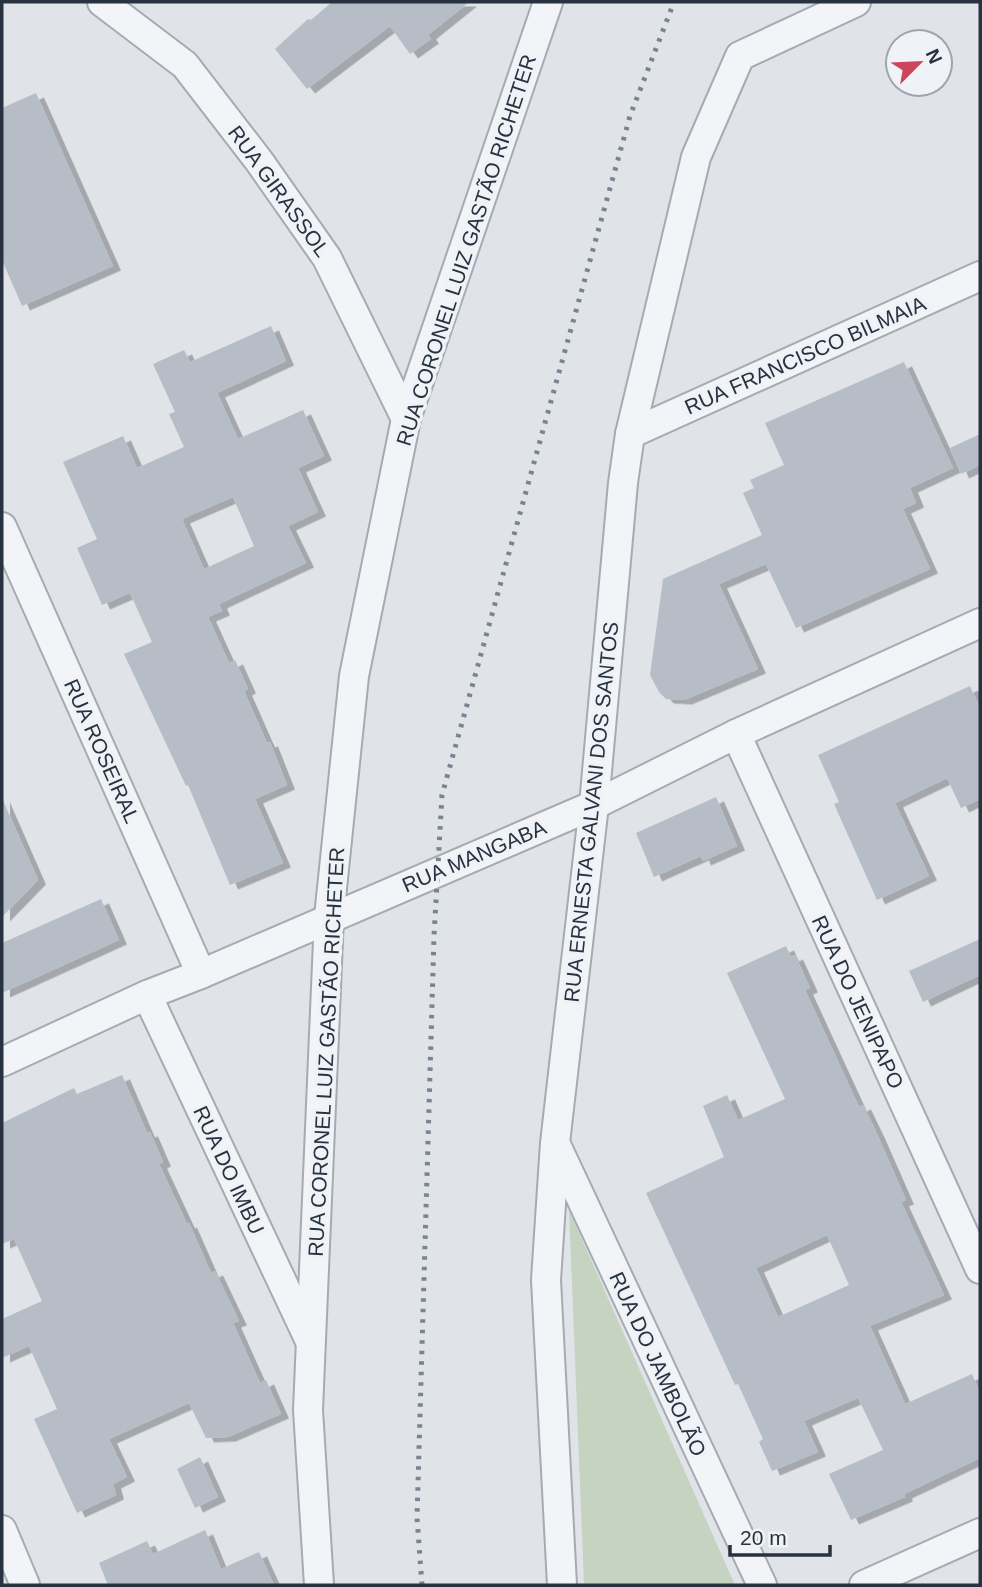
<svg xmlns="http://www.w3.org/2000/svg" width="982" height="1587" font-family="Helvetica,sans-serif">
<defs>
<filter id="shadow"><feDropShadow dx="8" dy="4.5" stdDeviation="0" flood-color="#0004"/></filter>
</defs>
<rect width="100%" height="100%" fill="#e0e4e9"/>
<path fill="#c6d3c1" d="M 569,1210 L 735,1585 L 584,1585 Z"/>
<g fill="#b7bdc6" fill-rule="evenodd" filter="url(#shadow)">
<path d="M 332,2 L 469,2 L 428,35 L 431,39 L 410,54 L 390,26 L 307,89 L 275,49 L 308,19 L 311,20 Z"/>
<path d="M 36,93 L 113,266 L 22,306 L 2,260 L 2,108 Z"/>
<path d="M 271,326 L 286,361 L 217,393 L 238,439 L 303,410 L 324,456 L 298,468 L 318,512 L 288,526 L 306,563 L 219,604 L 222,611 L 208,617 L 229,663 L 235,660 L 248,689 L 244,691 L 267,743 L 270,742 L 287,785 L 255,799 L 283,863 L 230,885 L 188,785 L 186,786 L 124,654 L 152,642 L 130,593 L 102,605 L 77,548 L 97,539 L 63,462 L 123,436 L 137,468 L 184,447 L 169,414 L 175,412 L 153,364 L 184,350 L 190,362 ZM 233,497 L 254,546 L 204,569 L 182,519 Z"/>
<path d="M 904,362 L 953,468 L 910,488 L 916,503 L 903,509 L 930,569 L 796,628 L 766,564 L 719,584 L 758,669 L 684,700 L 666,699 L 659,692 L 650,675 L 663,579 L 762,535 L 743,493 L 754,488 L 750,480 L 784,465 L 765,423 Z"/>
<path d="M 980,434 L 980,465 L 961,474 L 950,448 Z"/>
<path d="M 970,686 L 980,708 L 980,799 L 961,808 L 947,778 L 895,803 L 929,876 L 877,900 L 834,804 L 839,802 L 818,755 Z"/>
<path d="M 716,797 L 737,846 L 703,861 L 701,856 L 654,877 L 636,833 Z"/>
<path d="M 2,798 L 38,880 L 2,917 Z"/>
<path d="M 101,899 L 119,940 L 2,993 L 2,943 Z"/>
<path d="M 980,939 L 980,975 L 923,1002 L 909,971 Z"/>
<path d="M 786,946 L 791,957 L 795,955 L 810,988 L 805,990 L 859,1107 L 863,1105 L 877,1134 L 906,1200 L 901,1202 L 944,1295 L 870,1326 L 905,1404 L 972,1374 L 980,1393 L 980,1458 L 904,1494 L 905,1497 L 851,1520 L 829,1474 L 883,1450 L 858,1398 L 804,1421 L 818,1452 L 772,1471 L 759,1442 L 763,1439 L 738,1384 L 735,1385 L 646,1193 L 724,1157 L 703,1106 L 727,1095 L 738,1120 L 785,1099 L 727,973 ZM 827,1235 L 849,1285 L 778,1317 L 756,1268 Z"/>
<path d="M 122,1075 L 147,1133 L 150,1132 L 163,1162 L 159,1164 L 187,1224 L 189,1223 L 211,1273 L 215,1271 L 239,1321 L 233,1323 L 260,1383 L 266,1380 L 281,1414 L 228,1437 L 206,1438 L 189,1403 L 109,1439 L 127,1477 L 113,1484 L 116,1495 L 77,1513 L 34,1419 L 57,1409 L 29,1346 L 2,1358 L 2,1319 L 42,1301 L 14,1239 L 2,1244 L 2,1123 L 74,1088 L 77,1094 Z"/>
<path d="M 200,1457 L 218,1497 L 195,1508 L 177,1469 Z"/>
<path d="M 205,1530 L 221,1569 L 259,1552 L 274,1585 L 108,1585 L 99,1563 L 147,1541 L 153,1554 Z"/>
</g>
<g fill="none" stroke-linecap="round" stroke-linejoin="round">
<defs>
<g id="street">
<path d="M 102,2 L 185,65 L 259,161 L 327,258 L 406,419"/>
<path d="M 630,434 L 980,276"/>
<path d="M 2,527 L 201,974"/>
<path d="M 736,734 L 980,1269"/>
<path d="M 147,995 L 310,1341"/>
<path d="M 2,1062 L 147,995 L 201,974 L 594,805 L 736,734 L 980,623"/>
<path d="M 557,1147 L 762,1585"/>
<path d="M 2,1530 L 25,1585"/>
<path d="M 319,1585 L 308,1410 L 329,917 L 354,676 L 406,419 L 548,2"/>
<path d="M 562,1585 L 546,1280 L 555,1143 L 594,805 L 623,483 L 630,434 L 696,157 L 740,56 L 856,2"/>
<path d="M 864,1585 L 980,1533"/>
</g>
</defs>
<use href="#street" stroke="#a5abb3" stroke-width="32"/>
<use href="#street" stroke="#f3f4f7" stroke-width="28"/>
<path stroke="#798392" stroke-width="5" stroke-dasharray="3.5 7" stroke-linecap="butt" d="M 422,1585 L 417,1518 L 434,936 L 442,795 L 630,116 L 674,2"/>
</g>
<g text-anchor="middle" dominant-baseline="central" stroke-width="7" stroke-linejoin="round" paint-order="stroke">
<g font-size="21" fill="#293240" stroke="#eff2f6">
<text transform="translate(279 191) rotate(54)">RUA GIRASSOL</text>
<text transform="translate(466 250) rotate(-72)">RUA CORONEL LUIZ GASTÃO RICHETER</text>
<text transform="translate(805 355) rotate(-24)">RUA FRANCISCO BILMAIA</text>
<text transform="translate(102 751) rotate(66)">RUA ROSEIRAL</text>
<text transform="translate(591 812) rotate(-84)">RUA ERNESTA GALVANI DOS SANTOS</text>
<text transform="translate(474 856) rotate(-23)">RUA MANGABA</text>
<text transform="translate(858 1002) rotate(65)">RUA DO JENIPAPO</text>
<text transform="translate(326 1052) rotate(-87)">RUA CORONEL LUIZ GASTÃO RICHETER</text>
<text transform="translate(229 1170) rotate(65)">RUA DO IMBU</text>
<text transform="translate(658 1364) rotate(65)">RUA DO JAMBOLÃO</text>
</g>
</g>
<rect width="982" height="1587" fill="none" stroke="#293240" stroke-width="7"/>
<g transform="translate(919 63) rotate(66)"><circle r="33" fill="#eff2f6" stroke="#a0a5ad" stroke-width="2"/>
<path d="M0-5L12 26L0 18L-12 26Z" fill="#cd455d"/>
<text y="-10" font-size="19" font-weight="bold" text-anchor="middle" fill="#293240">N</text>
</g>
<path d="M730 1545v10h100v-10" fill="none" stroke="#293240" stroke-width="3.5"/>
<text x="740" y="1545" font-size="21" fill="#293240" stroke="#eff2f6" stroke-width="5" paint-order="stroke">20 m</text>
</svg>
